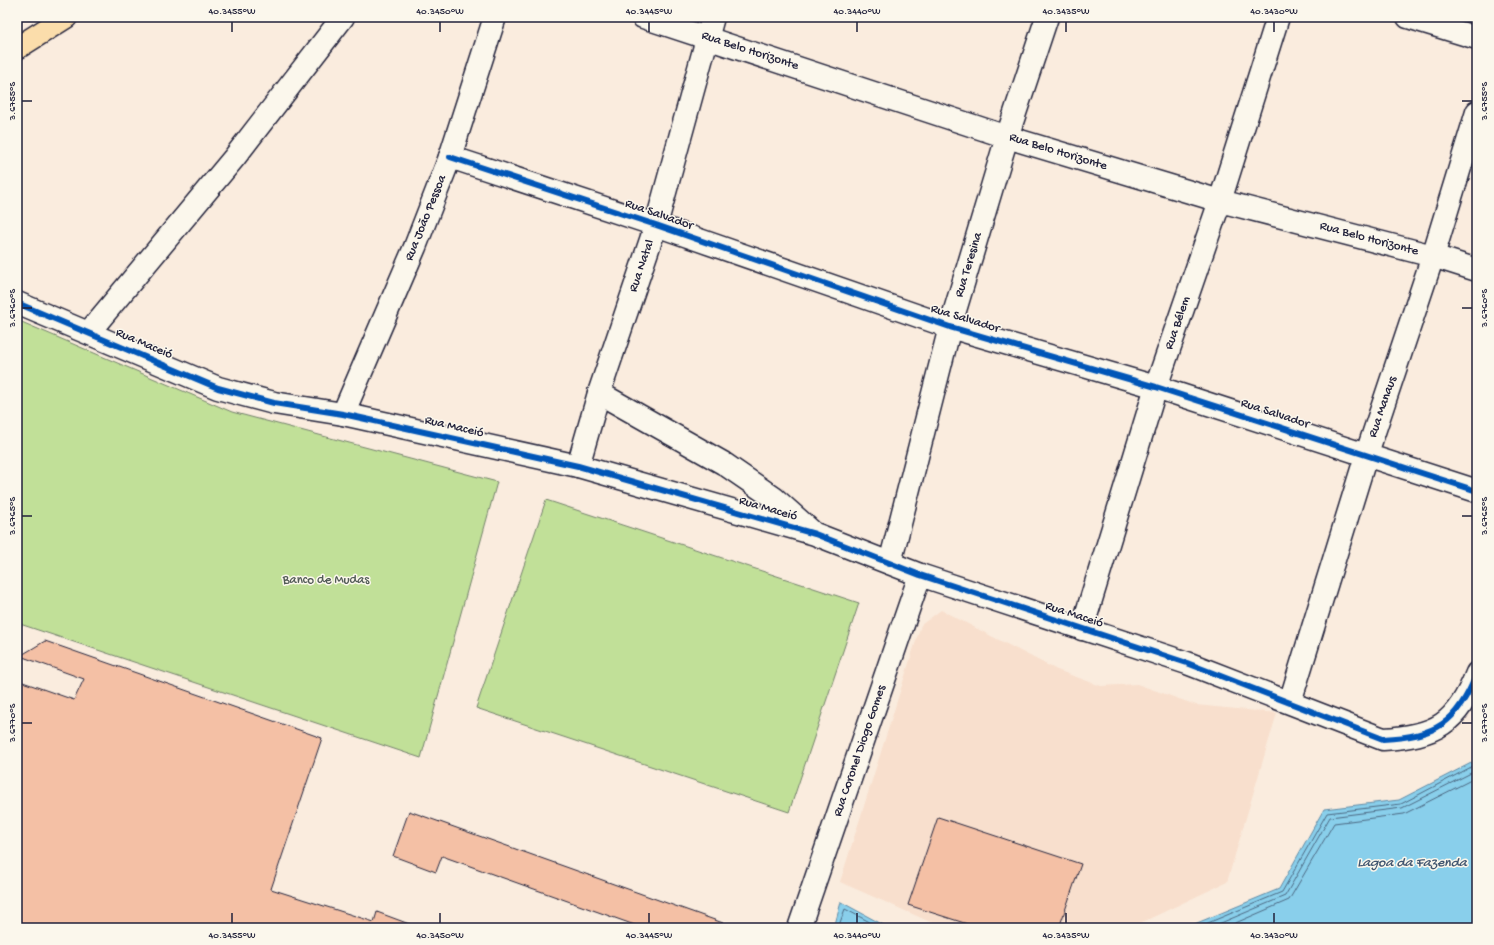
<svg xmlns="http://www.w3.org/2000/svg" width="1494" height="945" font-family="'Gochi Hand',sans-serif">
<rect width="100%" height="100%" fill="#faecde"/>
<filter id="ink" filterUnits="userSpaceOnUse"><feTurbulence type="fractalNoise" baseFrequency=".025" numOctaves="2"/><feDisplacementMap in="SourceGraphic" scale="8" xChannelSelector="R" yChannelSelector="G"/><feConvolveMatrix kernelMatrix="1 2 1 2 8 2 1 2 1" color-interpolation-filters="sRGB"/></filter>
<g filter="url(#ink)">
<path fill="#f8dfcd" d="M 941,610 L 1057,670 L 1101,686 L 1137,684 L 1196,705 L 1277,713 L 1227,882 L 1130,928 L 944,928 L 840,882 L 921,625 Z"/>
<g fill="#c1e098" stroke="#72816a">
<path d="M 17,320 L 232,412 L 497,482 L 421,758 L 17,623 L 17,614 L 21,599 L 17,597 Z"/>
<path d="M 546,500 L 859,603 L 789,812 L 476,708 Z"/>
</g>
<g fill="#89cfeb" stroke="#608aa5">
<path d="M 1477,760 L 1477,928 L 1185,928 L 1279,889 L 1324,809 L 1399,800 Z"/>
<path d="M 841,902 L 889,928 L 834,928 Z"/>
</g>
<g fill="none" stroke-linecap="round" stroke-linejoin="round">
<g stroke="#4b6781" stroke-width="1">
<path d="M 838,928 L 845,909 L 881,928"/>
<path d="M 1196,928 L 1282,892 L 1327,813 L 1401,804 L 1477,764"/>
<path d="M 1209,928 L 1285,896 L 1330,817 L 1402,808 L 1477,770"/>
<path d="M 1224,928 L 1289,900 L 1334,823 L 1404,814 L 1477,777"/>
</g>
</g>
<g fill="#f4c0a5" stroke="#22223b">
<path d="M 45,641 L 322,738 L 271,889 L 374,922 L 377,912 L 420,928 L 17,928 L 17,680 L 74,700 L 84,679 L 20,656 Z"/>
<path d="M 409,811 L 737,928 L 643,928 L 442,856 L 436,872 L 393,856 Z"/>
<path d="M 938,817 L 1081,864 L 1059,928 L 980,928 L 908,905 Z"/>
</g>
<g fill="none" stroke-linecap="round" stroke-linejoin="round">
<defs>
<g id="minor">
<path d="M 643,17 L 1007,137 L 1220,201 L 1433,256 L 1477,270"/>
<path d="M 1408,17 L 1477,38"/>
<path d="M 450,157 L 656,225 L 950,327 L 1156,387 L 1477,491"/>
<path d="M 17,303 L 218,388 L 274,403 L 343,414 L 578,466 L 815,534 L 920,575 L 1187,663 L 1383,739 C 1436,736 1457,724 1477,673"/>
<path d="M 89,332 L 234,158 L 343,17"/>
<path d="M 599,393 L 723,463 L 774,498 L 810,530"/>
<path d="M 343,414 L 415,247 L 450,157 L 495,17"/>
<path d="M 578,466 L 599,393 L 656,225 L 713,17"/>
<path d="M 890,563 L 950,327 L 1007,137 L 1047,17"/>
<path d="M 1082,629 L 1156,387 L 1220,201 L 1278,17"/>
<path d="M 1290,702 L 1366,456 L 1433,256 L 1477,112"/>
<path d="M 799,928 L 920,575"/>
</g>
<path id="major" d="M 17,48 L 66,17"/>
</defs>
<use href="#minor" stroke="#22223b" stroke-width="25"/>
<use href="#major" stroke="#22223b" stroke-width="25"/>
<use href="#minor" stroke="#fbf7ec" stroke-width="22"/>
<use href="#major" stroke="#fbddab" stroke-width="22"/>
<path stroke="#22223b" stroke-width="1" d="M 17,23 L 26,17"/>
<defs>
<g id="cycleway">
<path d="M 450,157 L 656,225 L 950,327 L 1156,387 L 1477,491"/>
<path d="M 17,303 L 218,388 L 274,403 L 343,414 L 578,466 L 815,534 L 920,575 L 1187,663 L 1383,739 C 1436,736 1457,724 1477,673"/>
</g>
</defs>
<use href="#cycleway" stroke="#fbf7ec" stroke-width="8"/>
<use href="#cycleway" stroke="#0057b8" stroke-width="6"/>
</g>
</g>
<path fill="none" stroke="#22223b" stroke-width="1.5" d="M 232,22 L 232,32M 440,22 L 440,32M 649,22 L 649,32M 857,22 L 857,32M 1066,22 L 1066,32M 1274,22 L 1274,32M 22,101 L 32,101M 1462,101 L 1472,101M 22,308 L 32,308M 1462,308 L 1472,308M 22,516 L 32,516M 1462,516 L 1472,516M 22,723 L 32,723M 1462,723 L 1472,723M 232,913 L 232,923M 440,913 L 440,923M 649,913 L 649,923M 857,913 L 857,923M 1066,913 L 1066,923M 1274,913 L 1274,923"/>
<g text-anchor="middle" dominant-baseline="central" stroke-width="3" stroke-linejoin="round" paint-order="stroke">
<g font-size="13" fill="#22223b" stroke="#fbf7ec">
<text transform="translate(750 51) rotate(18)">Rua Belo Horizonte</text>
<text transform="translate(1058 152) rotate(17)">Rua Belo Horizonte</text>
<text transform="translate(659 215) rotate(19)">Rua Salvador</text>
<text transform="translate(426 218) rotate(-68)">Rua João Pessoa</text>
<text transform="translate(1369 239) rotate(15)">Rua Belo Horizonte</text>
<text transform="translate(969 265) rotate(-73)">Rua Teresina</text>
<text transform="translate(642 266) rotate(-71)">Rua Natal</text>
<text transform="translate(965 319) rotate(17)">Rua Salvador</text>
<text transform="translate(1178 323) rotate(-71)">Rua Bélem</text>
<text transform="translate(144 344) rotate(23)">Rua Maceió</text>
<text transform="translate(1383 407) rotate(-71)">Rua Manaus</text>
<text transform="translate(1275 414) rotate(18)">Rua Salvador</text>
<text transform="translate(454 427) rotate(13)">Rua Maceió</text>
<text transform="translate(768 509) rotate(16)">Rua Maceió</text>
<text transform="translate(1074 615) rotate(18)">Rua Maceió</text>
<text transform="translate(860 751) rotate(-71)">Rua Coronel Diogo Gomes</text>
</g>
<g font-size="13" fill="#525b57" stroke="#fbf7ec">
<text x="326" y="580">Banco de Mudas</text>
</g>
<g font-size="14" font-style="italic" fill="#415670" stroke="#fbf7ec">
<text x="1412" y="863">Lagoa da Fazenda</text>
</g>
</g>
<rect width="1494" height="945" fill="none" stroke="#fbf7ec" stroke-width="44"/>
<rect x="22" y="22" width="1450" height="901" fill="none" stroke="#22223b" stroke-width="1.5"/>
<g font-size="10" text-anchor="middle" fill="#22223b">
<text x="232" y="14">40.3455°W</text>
<text x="440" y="14">40.3450°W</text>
<text x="649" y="14">40.3445°W</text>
<text x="857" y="14">40.3440°W</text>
<text x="1066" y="14">40.3435°W</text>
<text x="1274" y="14">40.3430°W</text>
<text transform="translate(11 101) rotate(-90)" y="4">3.6755°S</text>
<text transform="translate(1483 101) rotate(-90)" y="4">3.6755°S</text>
<text transform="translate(11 308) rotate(-90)" y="4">3.6760°S</text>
<text transform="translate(1483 308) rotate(-90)" y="4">3.6760°S</text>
<text transform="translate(11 516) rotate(-90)" y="4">3.6765°S</text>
<text transform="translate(1483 516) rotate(-90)" y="4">3.6765°S</text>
<text transform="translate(11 723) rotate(-90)" y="4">3.6770°S</text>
<text transform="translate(1483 723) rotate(-90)" y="4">3.6770°S</text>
<text x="232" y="938">40.3455°W</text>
<text x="440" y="938">40.3450°W</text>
<text x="649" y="938">40.3445°W</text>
<text x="857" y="938">40.3440°W</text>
<text x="1066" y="938">40.3435°W</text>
<text x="1274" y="938">40.3430°W</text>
</g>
</svg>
